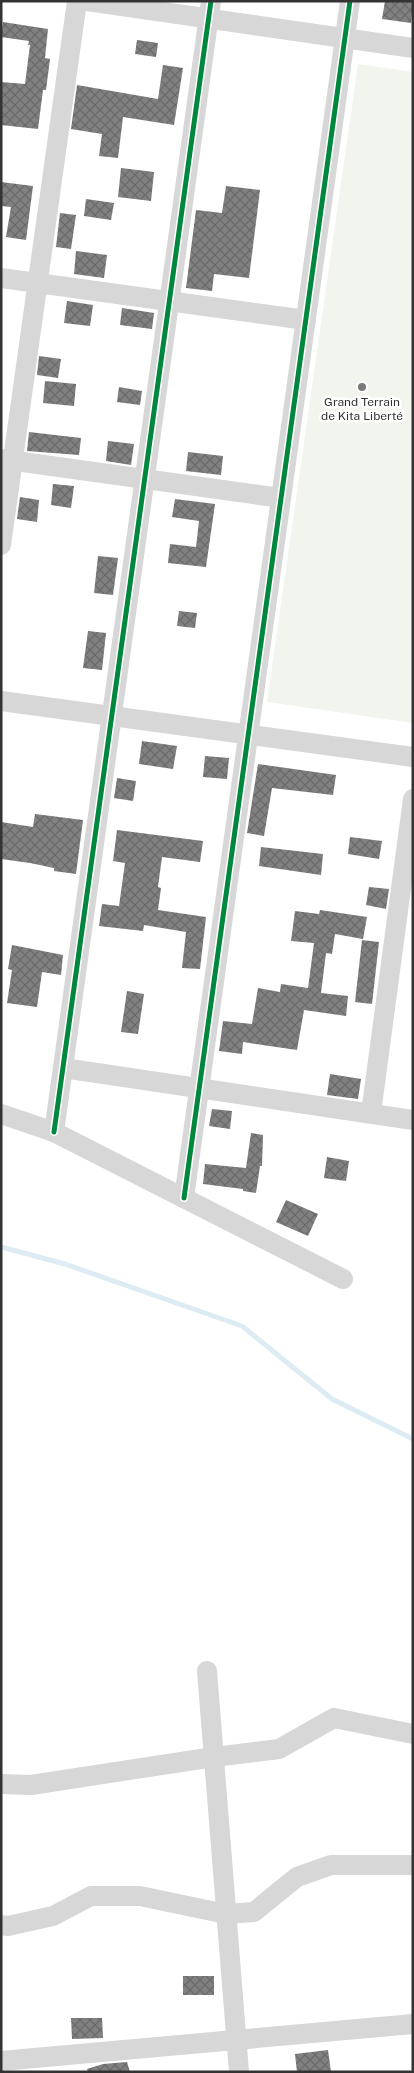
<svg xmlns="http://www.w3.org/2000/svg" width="414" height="2073" font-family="'Public Sans',sans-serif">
<defs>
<pattern id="building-cross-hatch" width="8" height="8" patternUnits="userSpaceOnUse" patternTransform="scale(1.25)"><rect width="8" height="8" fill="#818181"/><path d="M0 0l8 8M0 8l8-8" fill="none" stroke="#6a6a6a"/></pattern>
</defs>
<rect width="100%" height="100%" fill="#fff"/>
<path fill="#f1f5ed" d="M 358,64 L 413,72 L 413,723 L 267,702 Z"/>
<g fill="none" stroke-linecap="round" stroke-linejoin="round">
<path stroke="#ddebf3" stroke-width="5" d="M 1,1247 L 65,1264 L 242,1326 L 332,1399 L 413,1439"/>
</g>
<g fill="url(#building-cross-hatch)">
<path d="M 385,1 L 413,1 L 411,23 L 382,19 Z"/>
<path d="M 3,22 L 48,29 L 45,58 L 50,59 L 46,90 L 43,90 L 38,129 L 1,125 L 1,82 L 25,84 L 30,45 L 28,45 L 29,41 L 1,37 Z"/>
<path d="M 137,40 L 158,43 L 156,57 L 135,54 Z"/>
<path d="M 163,65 L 183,68 L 174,125 L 123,117 L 118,158 L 99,156 L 102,134 L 71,129 L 77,85 L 158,99 Z"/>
<path d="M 121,168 L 154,172 L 151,201 L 118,197 Z"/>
<path d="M 1,182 L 33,186 L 26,240 L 6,237 L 11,207 L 1,206 Z"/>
<path d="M 226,186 L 260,190 L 249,278 L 214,274 L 212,291 L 186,288 L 196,210 L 222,213 Z"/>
<path d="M 86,199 L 114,203 L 111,220 L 84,216 Z"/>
<path d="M 60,213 L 76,215 L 71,249 L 56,247 Z"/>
<path d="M 76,251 L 107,255 L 104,278 L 74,274 Z"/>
<path d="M 67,301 L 93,305 L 90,326 L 64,323 Z"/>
<path d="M 122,308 L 154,313 L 152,329 L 120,325 Z"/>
<path d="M 39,356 L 61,359 L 58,378 L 37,375 Z"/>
<path d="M 45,381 L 76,384 L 74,406 L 43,403 Z"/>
<path d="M 119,387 L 142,391 L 140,405 L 117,402 Z"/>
<path d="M 29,432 L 81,438 L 79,455 L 27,451 Z"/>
<path d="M 108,441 L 134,444 L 131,465 L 106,461 Z"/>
<path d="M 188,452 L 223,456 L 221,475 L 186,471 Z"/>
<path d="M 53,484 L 74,486 L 71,508 L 51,505 Z"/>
<path d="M 20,497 L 39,500 L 37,522 L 17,519 Z"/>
<path d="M 175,499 L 215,504 L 206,567 L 168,563 L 170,544 L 196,547 L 199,521 L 172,517 Z"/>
<path d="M 98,556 L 118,558 L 113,595 L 94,593 Z"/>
<path d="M 179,611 L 197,613 L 195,628 L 177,626 Z"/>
<path d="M 88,631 L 106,633 L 102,670 L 83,668 Z"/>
<path d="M 142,741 L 177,746 L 173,769 L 139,764 Z"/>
<path d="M 205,756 L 229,758 L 227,779 L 203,777 Z"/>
<path d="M 258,764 L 336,775 L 333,795 L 272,788 L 264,836 L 247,833 Z"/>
<path d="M 117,778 L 136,781 L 133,801 L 114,798 Z"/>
<path d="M 35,814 L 83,820 L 76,874 L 54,871 L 54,868 L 30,863 L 1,859 L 1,822 L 33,827 Z"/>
<path d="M 117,830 L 203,841 L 200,862 L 162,857 L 158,887 L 161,888 L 158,910 L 206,917 L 200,969 L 182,968 L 186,932 L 144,925 L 143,931 L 99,926 L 102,904 L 119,906 L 125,863 L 113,861 Z"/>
<path d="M 350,837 L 382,841 L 379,859 L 348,854 Z"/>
<path d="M 261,847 L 323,854 L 321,875 L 259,866 Z"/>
<path d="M 369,887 L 389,889 L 386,909 L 366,905 Z"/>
<path d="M 320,910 L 367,917 L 363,939 L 335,934 L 332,954 L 326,953 L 321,993 L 348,996 L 346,1016 L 304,1010 L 297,1050 L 243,1042 L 242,1054 L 219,1051 L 223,1021 L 252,1024 L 258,988 L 280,992 L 281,984 L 308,988 L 314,943 L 291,941 L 295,911 L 319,914 Z"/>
<path d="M 362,940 L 379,942 L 372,1004 L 355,1002 Z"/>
<path d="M 12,945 L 63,955 L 61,975 L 42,972 L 37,1007 L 7,1003 L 12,970 L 8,969 Z"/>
<path d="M 127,991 L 144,994 L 138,1034 L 121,1032 Z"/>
<path d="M 330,1074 L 361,1079 L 358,1099 L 327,1095 Z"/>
<path d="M 212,1109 L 232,1111 L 230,1129 L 209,1126 Z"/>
<path d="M 251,1133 L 263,1135 L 262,1166 L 260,1166 L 256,1193 L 243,1191 L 243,1189 L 203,1184 L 205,1164 L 246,1168 Z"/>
<path d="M 327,1157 L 349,1161 L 346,1181 L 324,1178 Z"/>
<path d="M 286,1200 L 318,1214 L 308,1236 L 276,1222 Z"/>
<rect x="183" y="1976" width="31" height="19"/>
<path d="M 71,2018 L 102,2018 L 103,2038 L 72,2039 Z"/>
<path d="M 328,2050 L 331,2072 L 297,2072 L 295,2054 Z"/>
<path d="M 127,2062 L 130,2072 L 88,2072 L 87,2069 L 103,2064 Z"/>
</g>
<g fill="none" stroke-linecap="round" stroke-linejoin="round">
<g stroke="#d7d7d7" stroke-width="20">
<path d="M 87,1 L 413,48"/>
<path d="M 1,278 L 306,320"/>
<path d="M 1,459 L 281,498"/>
<path d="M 1,545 L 77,1"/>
<path d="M 1,701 L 413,757"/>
<path d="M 63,1068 L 413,1120"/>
<path d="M 371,1113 L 413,799"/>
<path d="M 1,1114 L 54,1132 L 343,1279"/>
<path d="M 54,1132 L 211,1"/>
<path d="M 184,1198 L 350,1"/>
<path d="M 207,1671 L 239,2072"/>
<path d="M 1,1784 L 31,1785 L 214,1757 L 279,1749 L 334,1718 L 413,1734"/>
<path d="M 1,1925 L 8,1926 L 53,1916 L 91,1896 L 140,1896 L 226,1914 L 254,1912 L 297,1877 L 331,1865 L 413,1865"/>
<path d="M 1,2061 L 413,2024"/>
</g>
<defs>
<g id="cycleway">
<path d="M 54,1132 L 211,1"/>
<path d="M 184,1198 L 350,1"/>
</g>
</defs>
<use href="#cycleway" stroke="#fff" stroke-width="8"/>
<use href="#cycleway" stroke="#00873e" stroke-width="5"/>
</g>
<circle fill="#7a7a7a" stroke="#fff" stroke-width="2" cx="362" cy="387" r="5"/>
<g text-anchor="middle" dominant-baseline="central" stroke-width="5" stroke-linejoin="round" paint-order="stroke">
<g font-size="12" fill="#333" stroke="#fff">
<text x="362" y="402">Grand Terrain<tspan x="362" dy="14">de Kita Liberté</tspan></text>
</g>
</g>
<rect width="414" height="2073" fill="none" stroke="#333333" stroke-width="5"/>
</svg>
